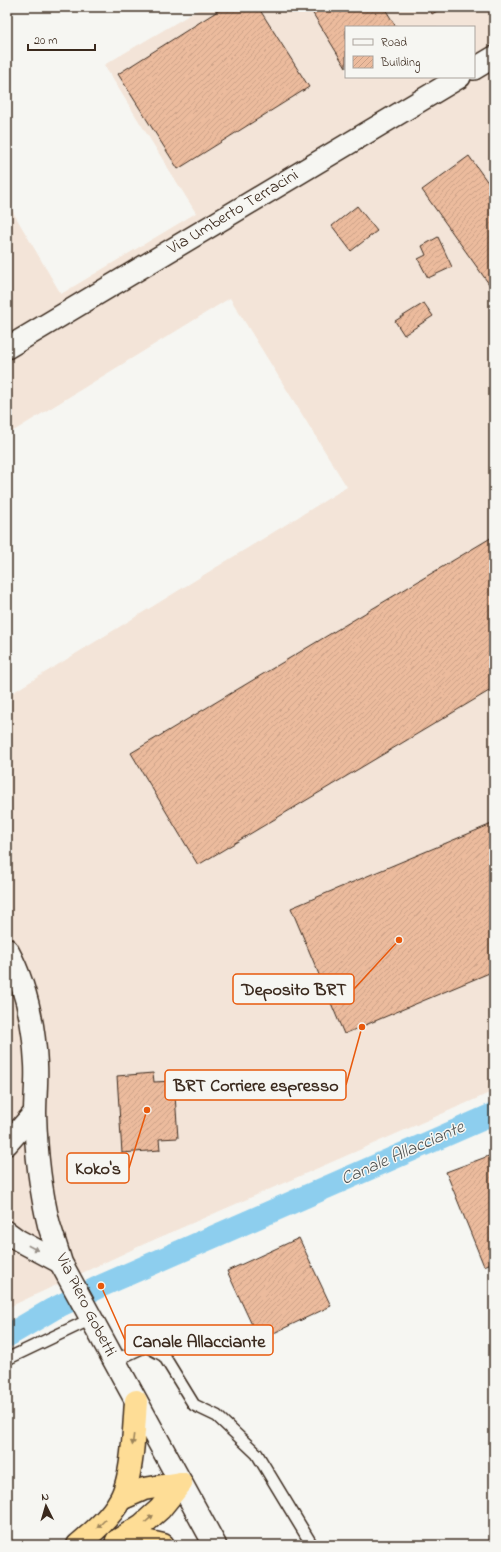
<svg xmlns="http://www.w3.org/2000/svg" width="501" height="1552" font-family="'Indie Flower',sans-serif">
<defs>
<pattern id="building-hatch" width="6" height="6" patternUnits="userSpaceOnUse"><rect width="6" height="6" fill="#ecbb9d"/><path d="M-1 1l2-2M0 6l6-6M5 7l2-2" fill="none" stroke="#cba187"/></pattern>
</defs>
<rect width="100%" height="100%" fill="#f6f6f2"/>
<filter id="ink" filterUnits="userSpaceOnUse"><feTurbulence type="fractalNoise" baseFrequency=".025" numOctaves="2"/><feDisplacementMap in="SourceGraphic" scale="8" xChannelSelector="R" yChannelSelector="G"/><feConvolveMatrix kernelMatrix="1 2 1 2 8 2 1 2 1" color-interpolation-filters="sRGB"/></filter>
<g filter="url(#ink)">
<path fill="#f3e4d8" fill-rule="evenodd" d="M 203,7 L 494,7 L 494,1091 L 142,1245 L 7,1308 L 7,724 L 11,721 L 7,714 L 7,696 L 347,487 L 230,298 L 7,435 L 7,202 L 61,294 L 196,213 L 104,65 ZM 346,27 L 474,27 L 474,77 L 346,77 Z"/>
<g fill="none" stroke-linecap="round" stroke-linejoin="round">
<path stroke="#8dceee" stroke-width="23" d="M 7,1336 L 53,1309 L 101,1286 L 494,1114"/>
</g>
<g fill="url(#building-hatch)" stroke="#3b2a1e">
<path d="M 224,7 L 258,7 L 309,87 L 178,169 L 118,74 Z"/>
<path d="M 309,7 L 384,7 L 396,27 L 346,27 L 346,68 Z"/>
<path d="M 428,7 L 444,7 L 432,14 Z"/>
<path d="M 469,156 L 494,191 L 494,291 L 422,190 Z"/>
<path d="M 357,206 L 377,231 L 351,251 L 332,226 Z"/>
<path d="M 438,237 L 452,267 L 428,278 L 418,259 L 426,255 L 422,246 Z"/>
<path d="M 424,303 L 433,316 L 404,335 L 395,321 Z"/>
<path d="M 494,536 L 494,688 L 198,865 L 131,753 Z"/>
<path d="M 494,823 L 494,971 L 344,1034 L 291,908 Z"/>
<path d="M 153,1073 L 154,1082 L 174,1081 L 178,1138 L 159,1139 L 160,1150 L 122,1153 L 117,1076 Z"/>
<path d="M 494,1154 L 494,1262 L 484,1266 L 446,1172 Z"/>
<path d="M 299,1238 L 331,1306 L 259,1340 L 227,1271 Z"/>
</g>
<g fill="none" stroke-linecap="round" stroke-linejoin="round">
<defs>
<g id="lane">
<path d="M 7,1359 L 91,1319"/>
<path d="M 114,1361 L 146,1346 L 164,1356 L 194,1405 L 217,1416 L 257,1454 L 312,1545"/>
</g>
<g id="street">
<path d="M 474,69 L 494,57"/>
<path d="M 7,348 L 460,77"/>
<path d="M 7,1144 L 35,1112"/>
<path d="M 7,1232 L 18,1240 L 61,1263"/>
</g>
<path id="secondary" d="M 7,950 C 26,985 34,1024 36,1064 C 37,1080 35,1097 35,1113 C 36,1150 40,1189 49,1225 C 53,1237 57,1250 61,1263 L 215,1545"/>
<g id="highway">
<path d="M 121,1499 L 144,1489 L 181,1483"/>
<path d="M 117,1541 L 142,1525 L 160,1509 L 181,1483"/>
<path d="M 117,1541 L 141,1540 L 163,1545"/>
<path d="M 78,1545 C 93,1532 110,1518 120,1500 C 133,1478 134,1427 136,1401"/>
</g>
</defs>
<use href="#lane" stroke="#3b2a1e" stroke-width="14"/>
<use href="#street" stroke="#3b2a1e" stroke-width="24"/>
<use href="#secondary" stroke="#3b2a1e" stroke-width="25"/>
<use href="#highway" stroke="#3b2a1e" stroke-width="25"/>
<use href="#lane" stroke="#f6f6f2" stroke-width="11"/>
<use href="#street" stroke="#f6f6f2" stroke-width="21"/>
<use href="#secondary" stroke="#f6f6f2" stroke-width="22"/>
<use href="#highway" stroke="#fedd96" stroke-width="22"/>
</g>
<defs><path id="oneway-solid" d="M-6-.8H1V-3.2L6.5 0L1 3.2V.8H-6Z"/></defs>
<use fill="#989088" href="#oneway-solid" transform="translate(33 1248) rotate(28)"/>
<g fill="#9c845a">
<use href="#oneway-solid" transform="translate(133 1440) rotate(97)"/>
<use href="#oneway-solid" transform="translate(149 1519) rotate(-42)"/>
<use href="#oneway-solid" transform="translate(101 1524) rotate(135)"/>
</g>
</g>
<g text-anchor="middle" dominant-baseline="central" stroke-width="3" stroke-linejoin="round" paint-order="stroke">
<g font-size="17" fill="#3b2a1e" stroke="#f6f6f2">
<text transform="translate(233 212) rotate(-31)">Via Umberto Terracini</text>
<text transform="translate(86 1305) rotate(63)">Via Piero Gobetti</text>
</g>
<g font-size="18" font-style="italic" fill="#505352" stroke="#f6f6f2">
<text transform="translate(403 1154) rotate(-24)">Canale Allacciante</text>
</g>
</g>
<path fill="none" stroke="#e8590c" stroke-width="1.5" d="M399 940L354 989M362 1027L346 1085M147 1110L129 1168M101 1286L125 1340"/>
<g fill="#e8590c" stroke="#f6f6f2" stroke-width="1.5">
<circle cx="399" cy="940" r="4"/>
<circle cx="362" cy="1027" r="4"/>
<circle cx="147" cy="1110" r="4"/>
<circle cx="101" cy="1286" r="4"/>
</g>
<g fill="#f6f6f2" stroke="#e8590c" stroke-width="1.5">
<rect x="233" y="974" width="121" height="30" rx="4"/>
<rect x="165" y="1070" width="181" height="30" rx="4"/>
<rect x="67" y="1153" width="62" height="30" rx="4"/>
<rect x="125" y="1325" width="148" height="30" rx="4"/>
</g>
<g font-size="18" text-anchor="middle" font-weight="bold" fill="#3b2a1e">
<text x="294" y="995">Deposito BRT</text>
<text x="256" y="1091">BRT Corriere espresso</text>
<text x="98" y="1174">Koko's</text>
<text x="199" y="1347">Canale Allacciante</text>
</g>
<rect width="501" height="1552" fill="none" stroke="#f6f6f2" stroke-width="24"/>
<rect x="12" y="12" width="477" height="1528" fill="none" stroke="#3b2a1e" stroke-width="1.5" filter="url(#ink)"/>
<rect x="345" y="26" width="130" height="52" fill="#f6f6f2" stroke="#aba49d"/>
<rect x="353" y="39" width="20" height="6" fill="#f6f6f2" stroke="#aba49d"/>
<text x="381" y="46" font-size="12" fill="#3b2a1e">Road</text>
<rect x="353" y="56" width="20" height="12" fill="url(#building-hatch)" stroke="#aba49d"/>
<text x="381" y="66" font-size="12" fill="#3b2a1e">Building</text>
<g transform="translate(46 1506) rotate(355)" stroke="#f6f6f2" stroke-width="3" paint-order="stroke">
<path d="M0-3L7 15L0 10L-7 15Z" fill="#3b2a1e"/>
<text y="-6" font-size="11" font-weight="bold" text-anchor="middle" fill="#3b2a1e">N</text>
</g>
<path d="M28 44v6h67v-6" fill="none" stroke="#3b2a1e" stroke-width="2"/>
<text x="34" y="44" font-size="12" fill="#3b2a1e" stroke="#f6f6f2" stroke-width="3" paint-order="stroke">20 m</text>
</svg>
